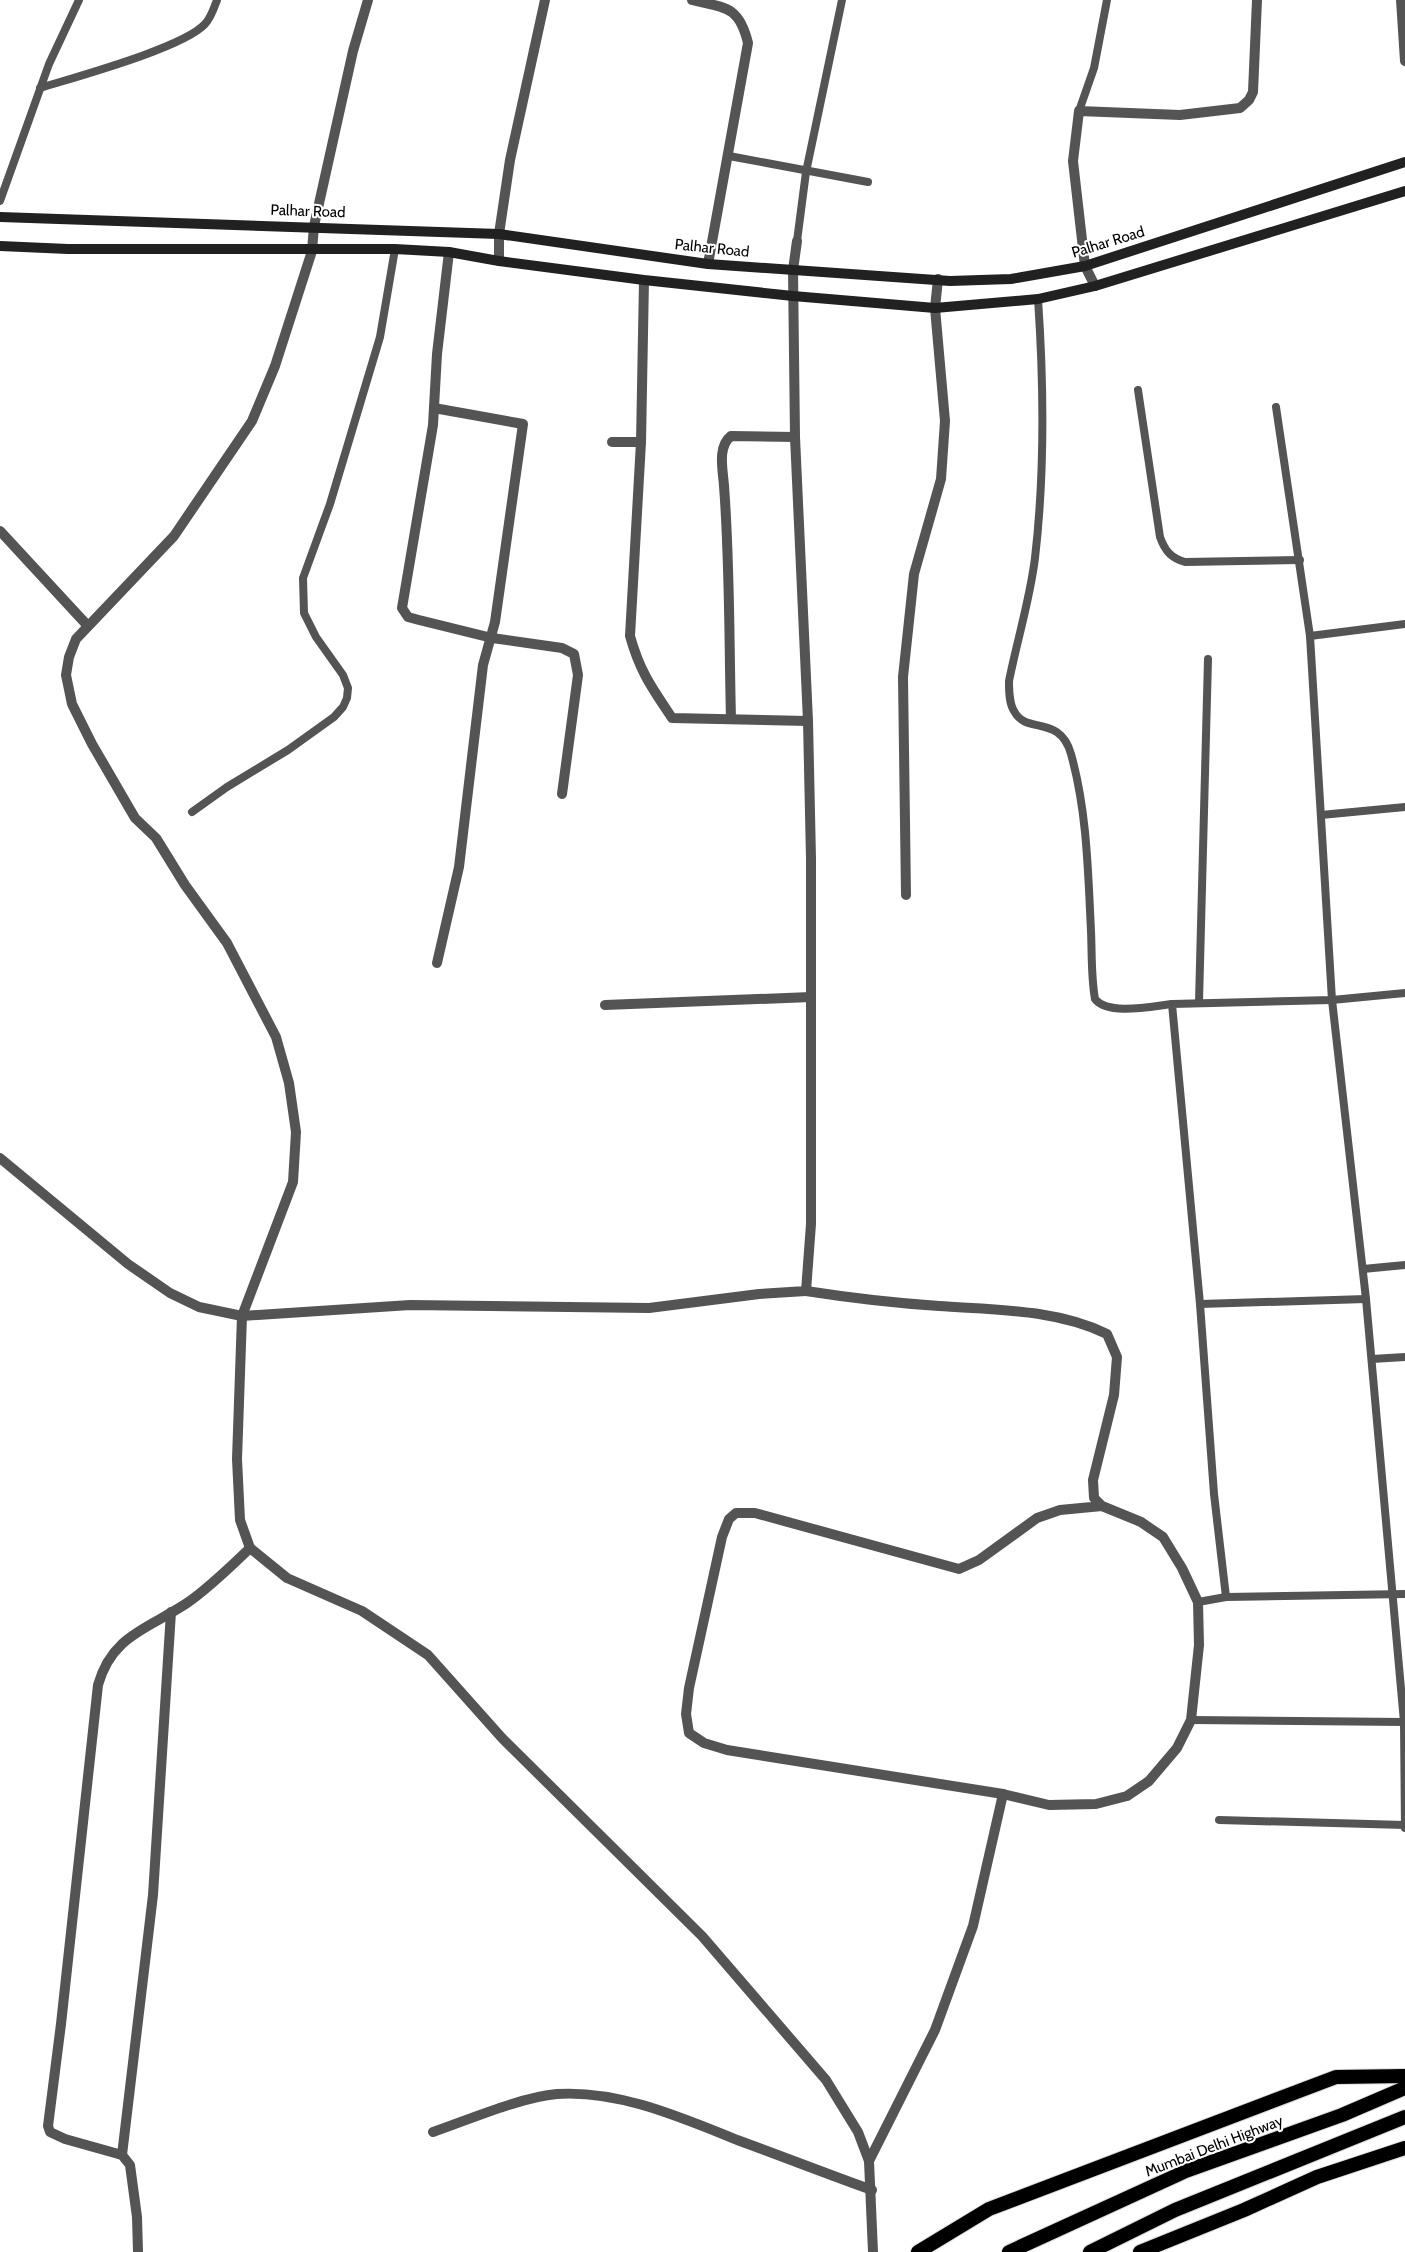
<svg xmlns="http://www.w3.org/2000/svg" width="1405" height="2252" font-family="Cabin,sans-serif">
<rect width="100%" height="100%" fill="#fff"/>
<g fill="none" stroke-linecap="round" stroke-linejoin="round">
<defs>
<g id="trunk">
<path d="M 918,2252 L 989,2209 L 1336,2077 L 1405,2076"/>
<path d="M 1009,2252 L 1186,2171 L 1342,2115 L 1405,2088"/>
<path d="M 1090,2252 L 1175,2210 L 1405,2117"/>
<path d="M 1140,2252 L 1244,2210 L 1317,2177 L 1405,2148"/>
</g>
</defs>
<use href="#trunk" stroke="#dbdbdb" stroke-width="16"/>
<g stroke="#545454" stroke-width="8">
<path d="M 40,88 C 75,77 183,48 205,24 C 211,18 214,8 217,0"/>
<path d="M 1079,111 L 1094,68 L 1107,0"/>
<path d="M 729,156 L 868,182"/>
<path d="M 0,201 L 49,64 L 79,0"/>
<path d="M 797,241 L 806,172 L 842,0"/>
<path d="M 1038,299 C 1044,386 1045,472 1035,558 C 1030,599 1017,641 1009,681 C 1009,691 1009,703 1014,711 C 1026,735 1060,714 1071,754 C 1087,811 1088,871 1091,931 C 1092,953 1091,977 1095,999 C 1108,1016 1153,1006 1172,1004"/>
<path d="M 1138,390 L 1160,537 C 1165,551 1171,558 1185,562 L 1300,560"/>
<path d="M 1276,407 L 1310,636 L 1332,1000 L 1366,1299 L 1404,1722 L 1405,1828"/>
<path d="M 1310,636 L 1405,624"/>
<path d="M 192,812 L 227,787 L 288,750 L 334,717 L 343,707 L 347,698 L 348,688 L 343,675 L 316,637 L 304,613 L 303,578 L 330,504 L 380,337 L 395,249"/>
<path d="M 1321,815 L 1405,807"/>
<path d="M 1199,1002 L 1208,659"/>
<path d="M 1363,1269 L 1405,1265"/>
<path d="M 1200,1304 L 1366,1299"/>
<path d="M 1372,1359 L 1405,1357"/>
<path d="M 1226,1597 L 1214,1494 L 1200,1304 L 1172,1004 L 1332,1000 L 1405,993"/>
<path d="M 1198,1602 L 1226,1597 L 1405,1594"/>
<path d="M 1191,1720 L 1405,1722"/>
<path d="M 1219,1820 L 1405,1825"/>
</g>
<g stroke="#545454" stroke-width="10">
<path d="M 368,0 L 353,51 L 314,226 L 312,251 L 275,366 L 252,421 L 174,536 L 76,639 L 69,657 L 66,675 L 72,704 L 92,744 L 135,818 L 156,838 L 185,885 L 227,943 L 276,1037 L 289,1083 L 296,1132 L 293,1182 L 242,1316 L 237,1459 L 240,1520 L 250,1548 L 287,1578 L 362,1611 L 428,1655 L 502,1738 L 702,1936 L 826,2080 L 858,2132 L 869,2161 L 873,2252"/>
<path d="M 692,0 C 726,8 739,6 748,43 L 708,264"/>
<path d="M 1401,0 L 1405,61"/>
<path d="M 449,252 L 437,354 L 433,425 L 402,608 L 408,617 L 419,620 L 492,638 L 562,648 L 574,654 L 578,675 L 562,794"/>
<path d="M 499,261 L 499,234 L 510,160 L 545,0"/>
<path d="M 644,280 L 641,442 L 630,636 C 640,672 652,688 672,718 L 808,721"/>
<path d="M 1095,286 L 1085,266 L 1073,161 L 1079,111 L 1180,115 L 1240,108 L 1249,100 L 1253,92 L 1257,0"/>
<path d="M 434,408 L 523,424 L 495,622 L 483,665 L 459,867 L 437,963"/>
<path d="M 612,442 L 641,442"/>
<path d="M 0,531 L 87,625"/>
<path d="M 731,719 C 729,641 730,564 724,486 C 723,470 717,447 731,436 L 795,437"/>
<path d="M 906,895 L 903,677 L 914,574 L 941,479 L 945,421 L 935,308 L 938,279"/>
<path d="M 605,1005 L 811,997"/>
<path d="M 0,1158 L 128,1264 L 170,1293 L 199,1307 L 242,1316 L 410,1305 L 649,1308 L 759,1294 L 806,1291 L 811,1224 L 811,859 L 808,721 L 795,437 L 793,270 L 797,241"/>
<path d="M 806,1291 C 851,1298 894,1303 939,1306 C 995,1310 1056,1309 1107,1334 L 1117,1357 L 1114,1395 L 1093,1480 L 1094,1498 L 1102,1506 L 1141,1522 L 1163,1537 L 1182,1568 L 1198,1602 L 1199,1645 L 1191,1720 L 1177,1748 L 1149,1781 L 1127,1796 L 1096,1804 L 1049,1805 L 1003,1794 L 727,1750 L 704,1743 L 689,1733 L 686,1714 L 689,1688 L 722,1537 L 729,1519 L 736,1513 L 755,1513 L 959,1569 L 979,1560 L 1037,1518 L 1060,1510 L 1102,1506"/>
<path d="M 433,2132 C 468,2120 521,2097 557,2094 C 620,2090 682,2118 740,2141 C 784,2157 827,2174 872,2190"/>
<path d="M 122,2155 L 153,1895 L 171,1612"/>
<path d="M 869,2161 L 935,2030 L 973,1926 L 1003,1794"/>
<path d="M 138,2252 L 137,2217 L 130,2165 L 122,2155 L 65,2139 L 50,2132 L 48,2126 L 61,2024 L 98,1685 C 112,1635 148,1629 187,1603 C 210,1587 230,1567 250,1548"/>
</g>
<g stroke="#212121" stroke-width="10">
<path d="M 0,217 L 499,234 L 708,264 L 950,281 L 1011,279 L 1085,266 L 1405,162"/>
<path d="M 0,246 L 68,249 L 395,249 L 449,252 L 499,261 L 644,280 L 793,296 L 935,308 L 1038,299 L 1095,286 L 1405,191"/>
</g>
<use href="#trunk" stroke="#000" stroke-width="14"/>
</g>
<g text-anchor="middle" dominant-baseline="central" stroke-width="4" stroke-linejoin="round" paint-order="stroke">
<g font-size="15" fill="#000" stroke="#fff">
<text transform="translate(308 211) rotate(2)">Palhar Road</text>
<text transform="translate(1108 242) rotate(-17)">Palhar Road</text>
<text transform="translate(712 248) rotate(6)">Palhar Road</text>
<text transform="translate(1214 2146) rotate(-21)">Mumbai Delhi Highway</text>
</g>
</g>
</svg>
